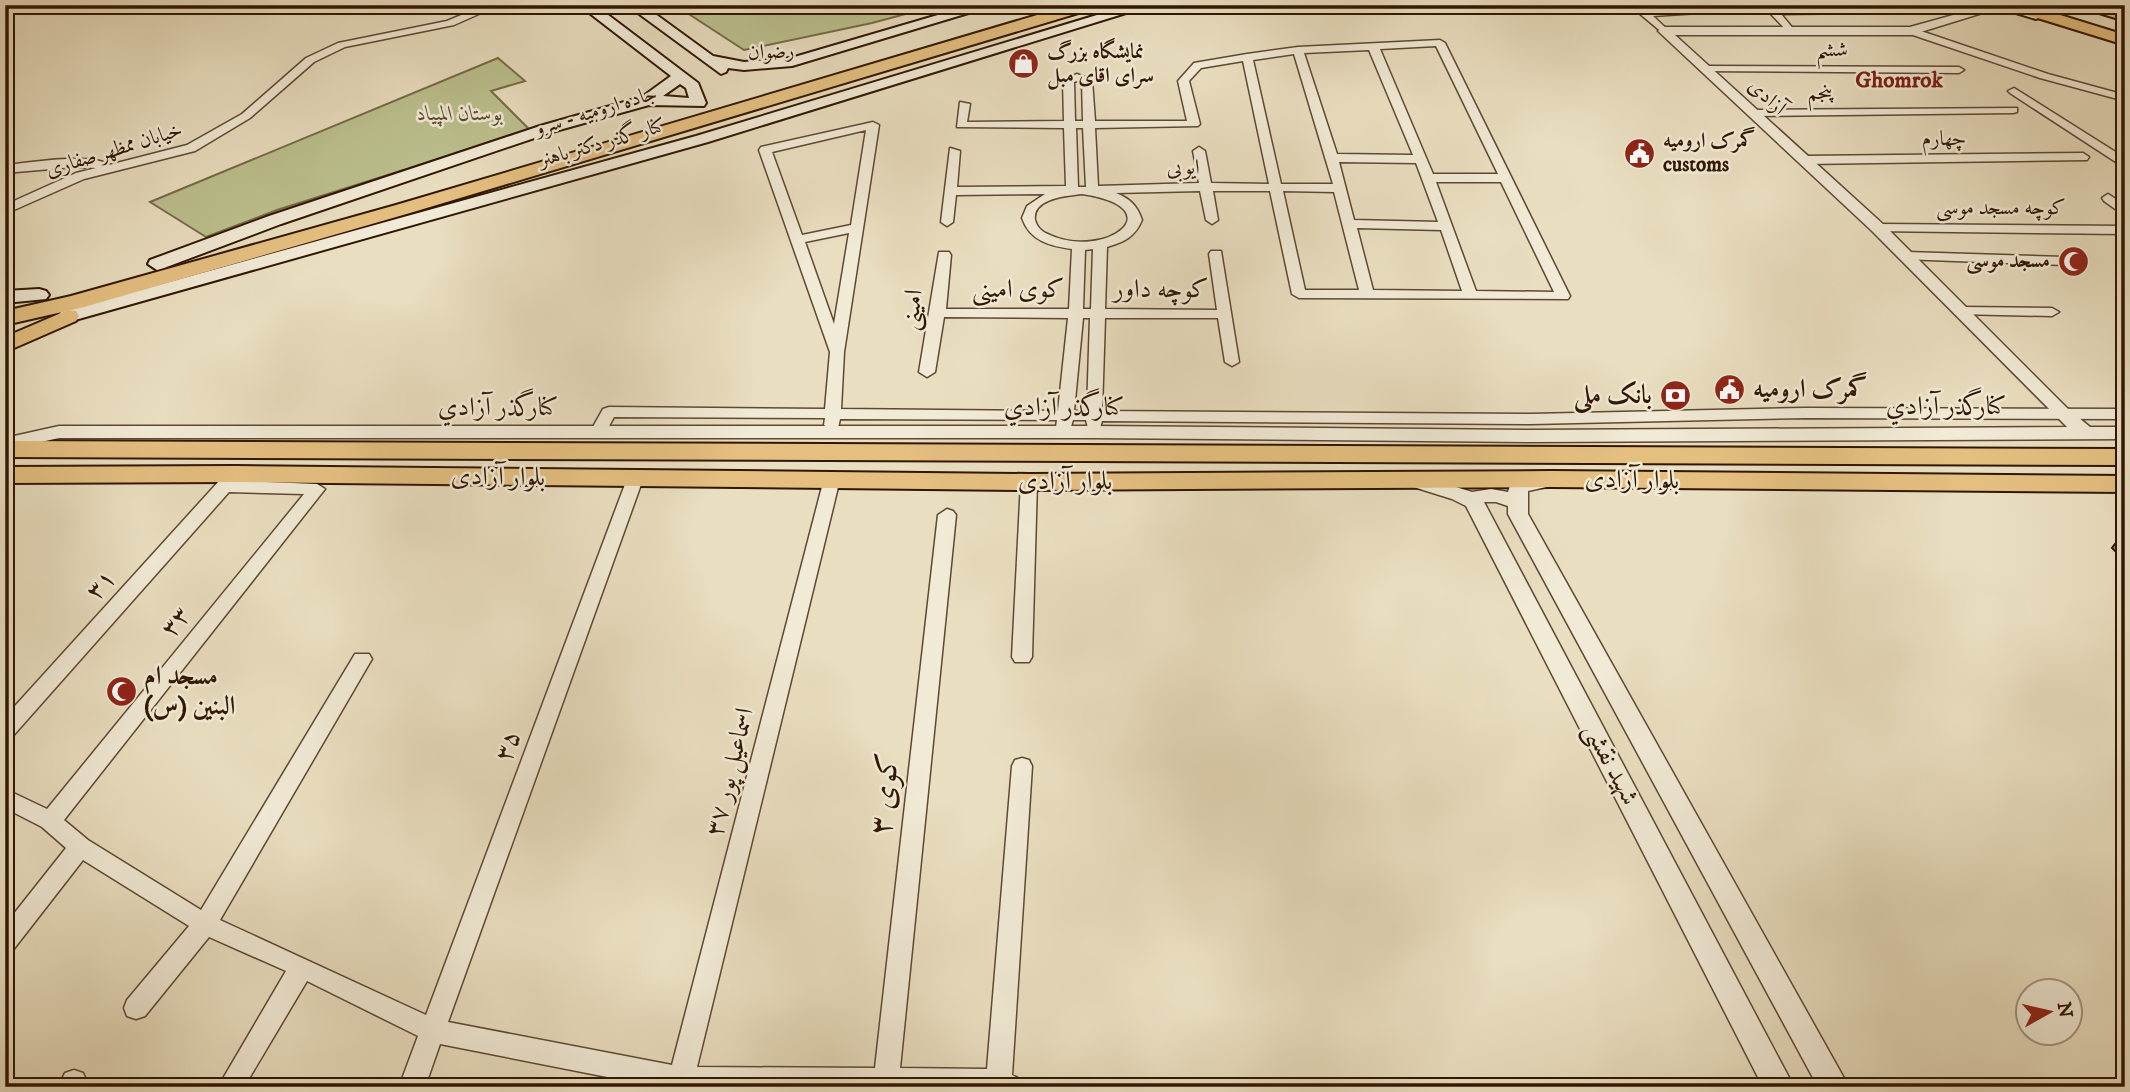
<svg xmlns="http://www.w3.org/2000/svg" width="2130" height="1092" font-family="'IM FELL DW Pica',Amiri,serif">
<rect width="100%" height="100%" fill="#e9dec0"/>
<filter id="stains"><feTurbulence type="fractalNoise" baseFrequency=".00286" numOctaves="4"/><feColorMatrix values="0 0 0 0 .2 0 0 0 0 .09 0 0 0 0 .02 0 0 0 .5 -.17"/></filter>
<radialGradient id="worn" r=".72"><stop offset=".6" stop-color="#630" stop-opacity="0"/><stop offset="1" stop-color="#630" stop-opacity=".3"/></radialGradient>
<g fill="#bbc08e" stroke="#766b48" stroke-width="2">
<path d="M 675,5 L 939,5 L 872,23 L 744,50 Z"/>
<path d="M 498,58 L 525,81 L 491,91 L 530,130 L 277,210 L 206,237 L 150,202 Z"/>
</g>
<g fill="none" stroke-linecap="round" stroke-linejoin="round">
<defs>
<g id="minor">
<path d="M 485,5 L 499,5 L 454,25 L 345,47 L 314,62 L 250,118 L 195,151 L 84,179 L 5,214 L 5,205 L 76,173 L 96,168 L 74,167 L 5,173 L 5,165 C 28,163 92,152 109,165 L 187,145 L 242,114 L 306,58 L 338,43 L 447,21 Z"/>
<path d="M 1725,6 L 1730,9 L 1728,11 L 1653,16 L 1669,31 L 1664,34 L 1639,13 L 1644,10 Z"/>
<path d="M 1856,8 L 1859,9 L 1859,13 L 1781,14 L 1795,31 L 1790,34 L 1768,11 L 1773,8 Z"/>
<path d="M 1907,29 L 1915,29 L 2048,74 L 2125,95 L 2125,101 L 2040,78 L 1907,33 Z"/>
<path d="M 1440,40 L 1445,43 L 1570,296 L 1568,299 L 1299,298 L 1292,294 L 1270,191 L 1213,191 L 1218,220 L 1212,224 L 1206,220 L 1200,191 L 1116,193 C 1130,199 1137,205 1142,220 C 1135,237 1124,242 1107,247 L 1105,309 L 1217,310 L 1209,254 L 1211,251 L 1221,251 L 1239,362 L 1232,366 L 1225,362 L 1218,318 L 1105,318 L 1102,411 L 1531,414 L 1805,408 L 2125,409 L 2125,419 L 1805,418 L 1531,424 L 1102,421 L 1100,428 L 1088,428 L 1086,420 L 1073,420 L 1070,430 L 1064,432 L 1056,427 L 1057,420 L 840,419 L 838,428 L 832,430 L 824,425 L 825,418 L 614,417 L 603,437 L 591,437 L 589,434 L 603,409 L 609,407 L 825,409 L 830,352 L 759,150 L 761,147 L 873,122 L 879,125 L 844,352 L 841,409 L 1058,411 L 1068,318 L 944,317 L 935,372 L 927,377 L 919,372 L 939,252 L 949,252 L 951,255 L 946,309 L 1069,309 L 1072,249 C 1050,246 1030,241 1022,218 L 1027,206 L 1045,194 L 956,195 L 953,222 L 947,226 L 941,222 L 950,148 L 960,151 L 957,187 L 1066,186 L 1064,128 L 957,127 L 960,102 L 970,104 L 967,122 L 1064,121 L 1063,80 L 1077,74 L 1092,80 L 1095,121 L 1187,121 L 1178,81 L 1194,63 L 1247,54 L 1298,47 ZM 1436,46 L 1498,174 L 1433,174 L 1380,49 ZM 1369,50 L 1413,155 L 1337,154 L 1304,53 ZM 1294,54 L 1333,184 L 1281,184 L 1253,60 ZM 1243,61 L 1269,184 L 1211,183 L 1205,151 L 1199,147 L 1193,151 L 1199,183 L 1098,186 L 1095,128 L 1198,126 L 1200,124 L 1189,81 L 1201,68 ZM 1077,81 L 1082,82 L 1083,121 L 1075,121 L 1074,82 ZM 1076,128 L 1083,128 L 1086,187 L 1078,187 ZM 866,130 L 851,225 L 802,235 L 772,152 ZM 1339,162 L 1416,163 L 1438,222 L 1354,220 ZM 1436,182 L 1501,182 L 1554,292 L 1476,291 ZM 1283,191 L 1334,192 L 1359,290 L 1305,290 ZM 1082,194 C 1175,208 1106,260 1050,235 C 1044,233 1037,228 1035,220 C 1032,198 1067,196 1082,194 ZM 1357,228 L 1441,230 L 1462,291 L 1373,290 ZM 849,233 L 834,324 L 805,242 ZM 1093,249 L 1091,309 L 1083,309 L 1085,250 ZM 1083,318 L 1090,318 L 1087,411 L 1074,411 Z"/>
<path d="M 1705,66 L 1959,67 L 1964,70 L 1959,73 L 1701,71 L 1701,67 Z"/>
<path d="M 2014,88 L 2125,158 L 2125,168 L 2010,93 L 2008,91 Z"/>
<path d="M 2017,108 L 2017,112 L 2013,113 L 1753,116 L 1747,113 L 1753,110 Z"/>
<path d="M 2083,153 L 2089,157 L 2087,160 L 1805,164 L 1799,160 L 1805,156 Z"/>
<path d="M 2108,194 L 2125,205 L 2125,216 L 2104,201 L 2102,198 Z"/>
<path d="M 1878,224 L 2125,226 L 2125,234 L 1873,231 L 1872,228 Z"/>
<path d="M 1907,252 L 2064,257 L 2071,261 L 2064,265 L 1902,259 L 1902,253 Z"/>
<path d="M 1960,307 L 2052,308 L 2059,312 L 2052,316 L 1955,314 L 1953,311 Z"/>
<path d="M 235,469 L 243,474 L 238,481 L 317,484 L 325,489 L 64,820 L 88,840 L 201,910 L 355,654 L 369,654 L 372,659 L 369,664 L 220,920 L 426,1015 L 627,479 L 629,475 L 641,475 L 643,479 L 448,1022 L 672,1065 L 824,479 L 826,475 L 838,475 L 840,479 L 697,1067 L 875,1068 L 938,515 L 947,509 L 953,511 L 956,515 L 900,1068 L 987,1069 L 1012,766 L 1015,760 L 1022,758 L 1029,760 L 1032,766 L 1012,1075 L 1018,1078 L 1021,1087 L 658,1087 L 440,1044 L 425,1087 L 399,1087 L 418,1036 L 307,981 L 244,1087 L 218,1087 L 286,971 L 209,937 L 145,1016 L 136,1019 L 127,1016 L 124,1008 L 127,1000 L 189,926 L 83,860 L 13,950 L 5,953 L 5,925 L 66,848 L 42,827 L 5,808 L 5,789 L 47,809 L 304,494 L 229,492 L 12,737 L 5,739 L 5,717 L 229,470 Z"/>
<path d="M 1029,477 L 1037,482 L 1032,657 L 1029,662 L 1015,662 L 1012,657 L 1021,482 Z"/>
<path d="M 74,1070 L 83,1073 L 87,1082 L 85,1087 L 58,1087 L 65,1073 Z"/>
</g>
<g id="tertiary">
<path d="M 1989,5 L 2005,6 L 1911,35 L 1675,35 L 1884,225 L 2067,408 L 2090,427 L 2125,427 L 2125,439 L 1534,442 L 1093,438 L 59,438 L 5,450 L 5,438 L 59,426 L 1093,426 L 1534,430 L 2067,427 L 1872,231 L 1658,31 L 1664,27 L 1910,27 Z"/>
<path d="M 1411,473 L 1472,492 L 1491,489 L 1508,492 L 1511,482 L 1544,475 L 1551,476 L 1554,481 L 1551,486 L 1528,491 L 1528,514 L 1849,1087 L 1818,1087 L 1508,514 L 1508,506 L 1496,502 L 1484,502 L 1794,1087 L 1763,1087 L 1466,506 L 1452,499 L 1404,484 L 1401,479 L 1404,474 Z"/>
</g>
<g id="secondary">
<path d="M 579,5 L 595,5 L 698,83 L 706,103 L 704,106 L 649,105 L 552,132 L 281,224 L 164,268 L 157,270 L 148,264 L 150,260 L 269,216 L 540,126 L 642,97 L 671,76 ZM 680,84 L 686,88 L 689,98 L 663,96 Z"/>
<path d="M 627,5 L 643,5 L 713,56 L 744,62 L 791,58 L 972,5 L 995,5 L 792,66 L 744,70 L 728,68 L 726,72 L 721,74 Z"/>
<path d="M 1130,5 L 1152,5 L 708,142 L 75,320 L 61,320 L 58,316 L 61,312 L 696,136 Z"/>
<path d="M 1989,5 L 2014,5 L 2041,12 L 2043,15 L 2036,19 Z"/>
<path d="M 39,289 L 46,291 L 49,295 L 46,299 L 5,303 L 5,291 Z"/>
</g>
<g id="primary">
<path d="M 68,310 L 76,311 L 79,316 L 76,321 L 5,352 L 5,337 Z"/>
<path d="M 5,441 L 2125,449 L 2125,465 L 5,457 Z"/>
<path d="M 235,466 L 1029,474 L 1551,471 L 2125,476 L 2125,492 L 1551,487 L 1029,490 L 235,482 L 5,483 L 5,467 Z"/>
</g>
<g id="trunk">
<path d="M 1071,5 L 1097,5 L 1095,8 L 410,213 L 84,307 L 5,325 L 5,311 L 71,296 L 396,205 Z"/>
<path d="M 2003,5 L 2028,5 L 2125,35 L 2125,45 L 2005,8 Z"/>
<path d="M 2081,5 L 2106,5 L 2125,11 L 2125,21 L 2083,8 Z"/>
</g>
</defs>
<use href="#minor" stroke="#5e4832" stroke-width="3"/>
<use href="#tertiary" stroke="#5e4832" stroke-width="3"/>
<use href="#secondary" stroke="#301602" stroke-width="4"/>
<use href="#primary" stroke="#301602" stroke-width="4"/>
<use href="#trunk" stroke="#301602" stroke-width="4"/>
<use href="#minor" fill="#f1ead6" fill-rule="evenodd"/>
<use href="#tertiary" fill="#f1ead6" fill-rule="evenodd"/>
<use href="#secondary" fill="#f1ead6" fill-rule="evenodd"/>
<use href="#primary" fill="#e4bf80" fill-rule="evenodd"/>
<use href="#trunk" fill="#e4bf80" fill-rule="evenodd"/>
</g>
<path fill="#bc917d" stroke="#301602" stroke-width="2" d="M 2125,531 L 2125,561 L 2112,548 Z"/>
<defs>
<symbol id="shop-disc" viewBox="-11 -11 22 22"><circle r="9.5" fill="#8f2418" stroke="#f1ead6"/><path d="M-5-2.5h2.3a2.7 3.5 0 0 1 5.4 0H5L5.5 6h-11ZM-1.5-2.5h3a1.5 2.3 0 0 0-3 0Z" fill="#fff"/></symbol>
<symbol id="civic-disc" viewBox="-11 -11 22 22"><circle r="9.5" fill="#8f2418" stroke="#f1ead6"/><path d="M-.6-6.5H3V-4.5H.6V-3L4-1V1h2V6H-6V1h2V-1L-.6-3ZM-1.2 2.5V6h2.4V2.5Z" fill="#fff"/></symbol>
<symbol id="mosque-disc" viewBox="-11 -11 22 22"><circle r="9.5" fill="#8f2418" stroke="#f1ead6"/><path d="M3.5-4.9A6 6 0 1 0 3.5 4.9A5 5 0 1 1 3.5-4.9Z" fill="#fff"/></symbol>
<symbol id="bank-disc" viewBox="-11 -11 22 22"><circle r="9.5" fill="#8f2418" stroke="#f1ead6"/><path d="M-6-4H6V4H-6ZM0-2.3a2.3 2.3 0 1 0 0 4.6a2.3 2.3 0 1 0 0-4.6Z" fill="#fff"/></symbol>
</defs>
<g fill-rule="evenodd">
<use href="#shop-disc" x="1006" y="46" width="35" height="35"/>
<use href="#civic-disc" x="1622" y="136" width="35" height="35"/>
<use href="#mosque-disc" x="2056" y="244" width="35" height="35"/>
<use href="#civic-disc" x="1712" y="372" width="35" height="35"/>
<use href="#bank-disc" x="1658" y="378" width="35" height="35"/>
<use href="#mosque-disc" x="104" y="674" width="35" height="35"/>
</g>
<g text-anchor="middle" dominant-baseline="central" stroke-width="5" stroke-linejoin="round" paint-order="stroke">
<g font-size="21" fill="#301602" stroke="#f1ead6">
<text x="1832" y="50">ششم</text>
<text transform="translate(771 52) rotate(-3)">رضوان</text>
<text transform="translate(1820 93) rotate(-1)">پنجم</text>
<text transform="translate(1767 97) rotate(42)">آزادی</text>
<text transform="translate(596 111) rotate(-17)">جاده ارومیه - سرو</text>
<text x="1944" y="139">چهارم</text>
<text transform="translate(602 143) rotate(-16)">کنار گذر دکتر باهنر</text>
<text transform="translate(114 150) rotate(-17)">خیابان ممظهر صفاری</text>
<text transform="translate(1183 168) rotate(-2)">ایوبی</text>
<text x="2001" y="208">کوچه مسجد موسی</text>
</g>
<g font-size="21" font-weight="bold" fill="#301602" stroke="#f1ead6" text-anchor="start">
<text x="1047" y="52">نمایشگاه بزرگ<tspan x="1047" dy="24">سرای اقای مبل</tspan></text>
<text x="1663" y="141">گمرک ارومیه<tspan x="1663" dy="24">customs</tspan></text>
<text x="2050" y="261" text-anchor="end">مسجد موسی</text>
</g>
<g font-size="21" font-style="italic" fill="#5a492c" stroke="#f1ead6">
<text x="460" y="114">بوستان المپیاد</text>
</g>
<g font-size="23" font-weight="bold" fill="#7a1f14" stroke="#f1ead6">
<text x="1899" y="80">Ghomrok</text>
</g>
<g font-size="26" fill="#301602" stroke="#f1ead6">
<text x="1018" y="289">کوی امینی</text>
<text x="1161" y="289">کوچه داور</text>
<text transform="translate(912 310) rotate(-82)">امینی</text>
<text x="1946" y="406">کنارگذر آزادي</text>
<text x="498" y="407">کنارگذر آزادي</text>
<text x="1064" y="407">کنارگذر آزادي</text>
<text transform="translate(498 477) rotate(1)">بلوار آزادی</text>
<text transform="translate(1632 480) rotate(1)">بلوار آزادی</text>
<text x="1065" y="481">بلوار آزادی</text>
<text transform="translate(101 585) rotate(-48)">۳۱</text>
<text transform="translate(176 622) rotate(-51)">۳۳</text>
<text transform="translate(508 746) rotate(-70)">۳۵</text>
<text transform="translate(1611 764) rotate(62)">شهید نقشی</text>
<text transform="translate(730 772) rotate(-76)">اسماعیل پور ۳۷</text>
</g>
<g font-size="26" font-weight="bold" fill="#301602" stroke="#f1ead6" text-anchor="start">
<text x="1753" y="389">گمرک ارومیه</text>
<text x="1652" y="395" text-anchor="end">بانک ملى</text>
<text x="144" y="676">مسجد ام<tspan x="144" dy="30">البنین (س)</tspan></text>
</g>
<g font-size="32" fill="#301602" stroke="#f1ead6">
<text transform="translate(885 794) rotate(-84)">کوی ۳</text>
</g>
</g>
<rect width="2130" height="1092" fill="none" stroke="#e9dec0" stroke-width="28"/>
<rect x="7" y="7" width="2116" height="1078" fill="none" stroke="#301602" stroke-width="3.5"/>
<rect x="14" y="14" width="2102" height="1064" fill="none" stroke="#301602" stroke-width="2"/>
<g transform="translate(2049 1012) rotate(82)"><circle r="33" fill="#f1ead6" stroke="#a49581" stroke-width="2"/>
<path d="M0-5L12 26L0 18L-12 26Z" fill="#8f2418"/>
<text y="-10" font-size="19" font-weight="bold" text-anchor="middle" fill="#301602">N</text>
</g>
<rect width="100%" height="100%" filter="url(#stains)"/>
<rect width="100%" height="100%" fill="url(#worn)"/>
</svg>
